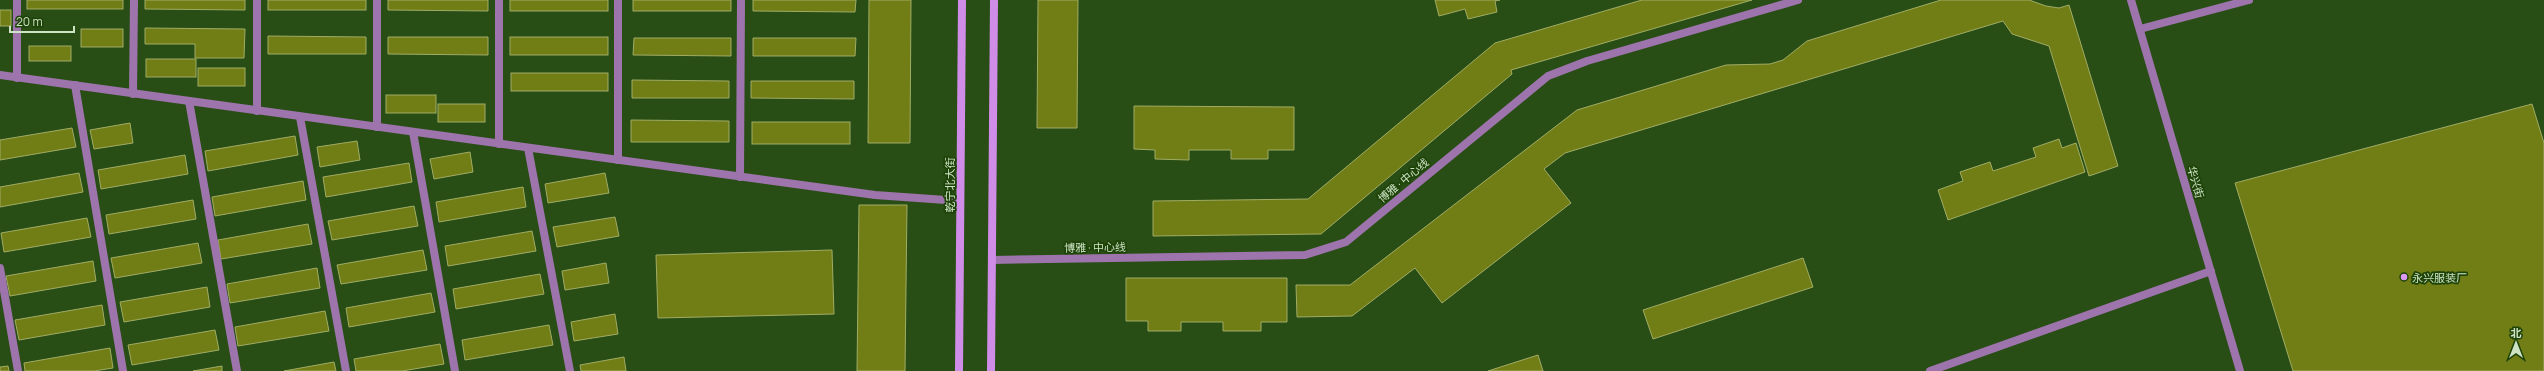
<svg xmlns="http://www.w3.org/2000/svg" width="2544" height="371" font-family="Manrope,'Noto Sans SC',sans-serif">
<rect width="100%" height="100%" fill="#284e15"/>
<g fill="#717e16" stroke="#a0ac65">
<rect x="27" y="0" width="96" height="9"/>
<path d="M 145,0 L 245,0 L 245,10 L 145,9 Z"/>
<rect x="268" y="0" width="98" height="10"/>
<path d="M 388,0 L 488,0 L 488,11 L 388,10 Z"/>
<rect x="510" y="0" width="98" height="11"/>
<rect x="633" y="0" width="98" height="11"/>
<path d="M 753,0 L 856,0 L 855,12 L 753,11 Z"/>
<path d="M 869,0 L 911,0 L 910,143 L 868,143 Z"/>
<path d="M 1038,0 L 1078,0 L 1077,128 L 1037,128 Z"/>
<path d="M 1435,0 L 1500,0 L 1495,1 L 1497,12 L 1468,19 L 1465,9 L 1439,16 Z"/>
<path d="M 1642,0 L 1752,0 L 1511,70 L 1512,74 L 1321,234 L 1153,236 L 1153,201 L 1308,199 L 1495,43 Z"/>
<path d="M 1941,0 L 2029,0 L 2046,6 L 2059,8 L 2069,5 L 2118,166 L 2089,176 L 2049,46 L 2012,34 L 2003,21 L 1565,153 L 1544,169 L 1571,203 L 1442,303 L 1415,268 L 1352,316 L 1297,317 L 1296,285 L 1350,285 L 1577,110 L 1726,65 L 1770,64 L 1783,60 L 1807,41 Z"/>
<rect x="0" y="10" width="11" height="16"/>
<path d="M 145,28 L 245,29 L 244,58 L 195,58 L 195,44 L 145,44 Z"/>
<rect x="81" y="29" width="42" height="18"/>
<path d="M 268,36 L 366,37 L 366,54 L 268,54 Z"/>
<path d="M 388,37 L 488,37 L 488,55 L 388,54 Z"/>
<rect x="510" y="37" width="98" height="18"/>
<path d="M 634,38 L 731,38 L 731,56 L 633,55 Z"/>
<path d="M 753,38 L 856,38 L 855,56 L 753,56 Z"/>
<rect x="29" y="46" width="42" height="15"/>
<rect x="146" y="59" width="50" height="18"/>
<rect x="198" y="68" width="47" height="18"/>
<rect x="511" y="73" width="97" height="18"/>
<path d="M 632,80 L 729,81 L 729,98 L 632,98 Z"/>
<path d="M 751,81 L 854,81 L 854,99 L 751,98 Z"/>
<rect x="386" y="95" width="50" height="18"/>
<rect x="438" y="104" width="47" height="18"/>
<path d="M 2532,104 L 2544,143 L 2544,371 L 2293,371 L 2235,183 Z"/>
<path d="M 1134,106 L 1294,107 L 1294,150 L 1268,150 L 1268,159 L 1231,159 L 1231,150 L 1189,150 L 1189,160 L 1155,159 L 1155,150 L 1134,149 Z"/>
<path d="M 631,120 L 729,121 L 729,142 L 631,142 Z"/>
<rect x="752" y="122" width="98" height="22"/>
<path d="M 130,123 L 133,143 L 94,149 L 90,130 Z"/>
<path d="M 72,128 L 76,147 L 0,160 L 0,140 Z"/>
<path d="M 295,136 L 298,155 L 208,171 L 205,151 Z"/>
<path d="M 2059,139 L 2062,148 L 2076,143 L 2085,172 L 1948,220 L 1938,190 L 1963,181 L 1960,172 L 1990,162 L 1993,171 L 2036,157 L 2033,148 Z"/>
<path d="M 357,141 L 360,160 L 320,167 L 317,147 Z"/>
<path d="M 470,152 L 473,172 L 434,179 L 430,159 Z"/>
<path d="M 185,155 L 188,174 L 101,189 L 98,170 Z"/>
<path d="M 409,163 L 412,182 L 326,197 L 323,177 Z"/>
<path d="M 79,173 L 83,192 L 0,207 L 0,187 Z"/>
<path d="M 605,173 L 609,193 L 548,203 L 545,184 Z"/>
<path d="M 303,181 L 306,200 L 215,216 L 212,197 Z"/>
<path d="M 523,187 L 526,207 L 439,222 L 436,202 Z"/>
<path d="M 193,200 L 196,219 L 109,234 L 106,215 Z"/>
<path d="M 859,205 L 907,205 L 905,371 L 857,371 Z"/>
<path d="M 414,206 L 418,226 L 332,240 L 328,221 Z"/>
<path d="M 615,217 L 619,236 L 557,247 L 553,227 Z"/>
<path d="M 87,218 L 91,237 L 4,252 L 1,233 Z"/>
<path d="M 308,224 L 312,244 L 221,259 L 218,240 Z"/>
<path d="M 532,231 L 536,251 L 448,266 L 445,246 Z"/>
<path d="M 198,243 L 202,263 L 115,278 L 111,258 Z"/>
<path d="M 423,250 L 427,270 L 341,284 L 337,265 Z"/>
<path d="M 832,250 L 834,314 L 658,318 L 656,255 Z"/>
<path d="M 1803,258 L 1813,287 L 1653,339 L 1643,310 Z"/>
<path d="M 93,261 L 96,281 L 10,296 L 6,276 Z"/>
<path d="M 606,263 L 609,283 L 565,290 L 562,271 Z"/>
<path d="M 317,268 L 320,288 L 230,303 L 227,284 Z"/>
<path d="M 540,274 L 544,294 L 456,309 L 453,289 Z"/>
<path d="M 1126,278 L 1287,278 L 1287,322 L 1261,322 L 1261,331 L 1223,331 L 1223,322 L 1181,322 L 1181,331 L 1148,331 L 1148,321 L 1126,321 Z"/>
<path d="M 207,287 L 210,307 L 124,322 L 120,302 Z"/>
<path d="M 431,293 L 435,312 L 349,327 L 346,308 Z"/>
<path d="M 102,305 L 105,325 L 19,340 L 15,320 Z"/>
<path d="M 325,311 L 329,331 L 238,346 L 235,327 Z"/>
<path d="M 615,314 L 618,334 L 574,341 L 571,322 Z"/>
<path d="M 549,325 L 553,345 L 465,360 L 462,340 Z"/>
<path d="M 215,330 L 219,350 L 132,365 L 128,345 Z"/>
<path d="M 440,344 L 444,364 L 402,371 L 356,371 L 354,359 Z"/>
<path d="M 110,348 L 113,368 L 94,371 L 25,371 L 24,363 Z"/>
<path d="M 1538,355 L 1543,371 L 1488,371 Z"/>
<path d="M 624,357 L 626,371 L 581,371 L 580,365 Z"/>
<path d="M 334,362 L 336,371 L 284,371 Z"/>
<path d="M 8,366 L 9,371 L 0,371 L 0,367 Z"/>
<path d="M 222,366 L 222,371 L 193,371 Z"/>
</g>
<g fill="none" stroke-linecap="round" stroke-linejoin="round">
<g stroke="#9e74ad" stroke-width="8">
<path d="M 17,0 L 17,78"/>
<path d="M 75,85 L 123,371"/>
<path d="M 133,94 L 134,0"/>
<path d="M 189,101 L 237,371"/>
<path d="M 257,111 L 257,0"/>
<path d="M 300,117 L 346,371"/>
<path d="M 377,127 L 377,0"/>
<path d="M 413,132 L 455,371"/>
<path d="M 499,144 L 499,0"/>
<path d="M 528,148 L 570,371"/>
<path d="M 618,160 L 618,0"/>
<path d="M 740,177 L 741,0"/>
<path d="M 992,260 L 1305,255 L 1346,242 L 1548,76 L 1587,61 L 1798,0"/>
<path d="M 0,268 L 18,371"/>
</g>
<g stroke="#9e74ad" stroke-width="8">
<path d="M 2140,29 L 2249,0"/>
<path d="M 1930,371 L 2211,271"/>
</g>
<g stroke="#9e74ad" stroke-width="8">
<path d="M 2131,0 L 2240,371"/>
<path d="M 0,75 L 875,195 L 960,201"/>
</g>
<g stroke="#d08de8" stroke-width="8">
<path d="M 959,371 L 962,0"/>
<path d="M 991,371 L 994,0"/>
</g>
</g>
<circle fill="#dc99f4" stroke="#1e4308" stroke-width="1.5" cx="2404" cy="277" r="4"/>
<g text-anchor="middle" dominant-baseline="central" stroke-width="3.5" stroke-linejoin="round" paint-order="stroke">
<g font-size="11" fill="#cde3c4" stroke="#1e4308">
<text transform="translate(1403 180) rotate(-40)">博雅 · 中心线</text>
<text transform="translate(2196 182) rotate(74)">华兴街</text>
<text transform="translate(949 185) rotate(-90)">乾宁北大街</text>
<text transform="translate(1095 247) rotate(-1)">博雅 · 中心线</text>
</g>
<g font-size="11" fill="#cde3c4" stroke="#1e4308" text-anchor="start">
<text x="2412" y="277">永兴服装厂</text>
</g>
</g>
<g transform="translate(2516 343)" stroke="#1e4308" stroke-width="3" paint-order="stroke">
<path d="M0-3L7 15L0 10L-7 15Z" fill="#cde3c4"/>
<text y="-6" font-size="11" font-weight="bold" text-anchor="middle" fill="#cde3c4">北</text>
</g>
<path d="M10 26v6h64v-6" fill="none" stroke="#cde3c4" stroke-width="2"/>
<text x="16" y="26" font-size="12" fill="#cde3c4" stroke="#1e4308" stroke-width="3" paint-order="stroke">20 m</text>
</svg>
